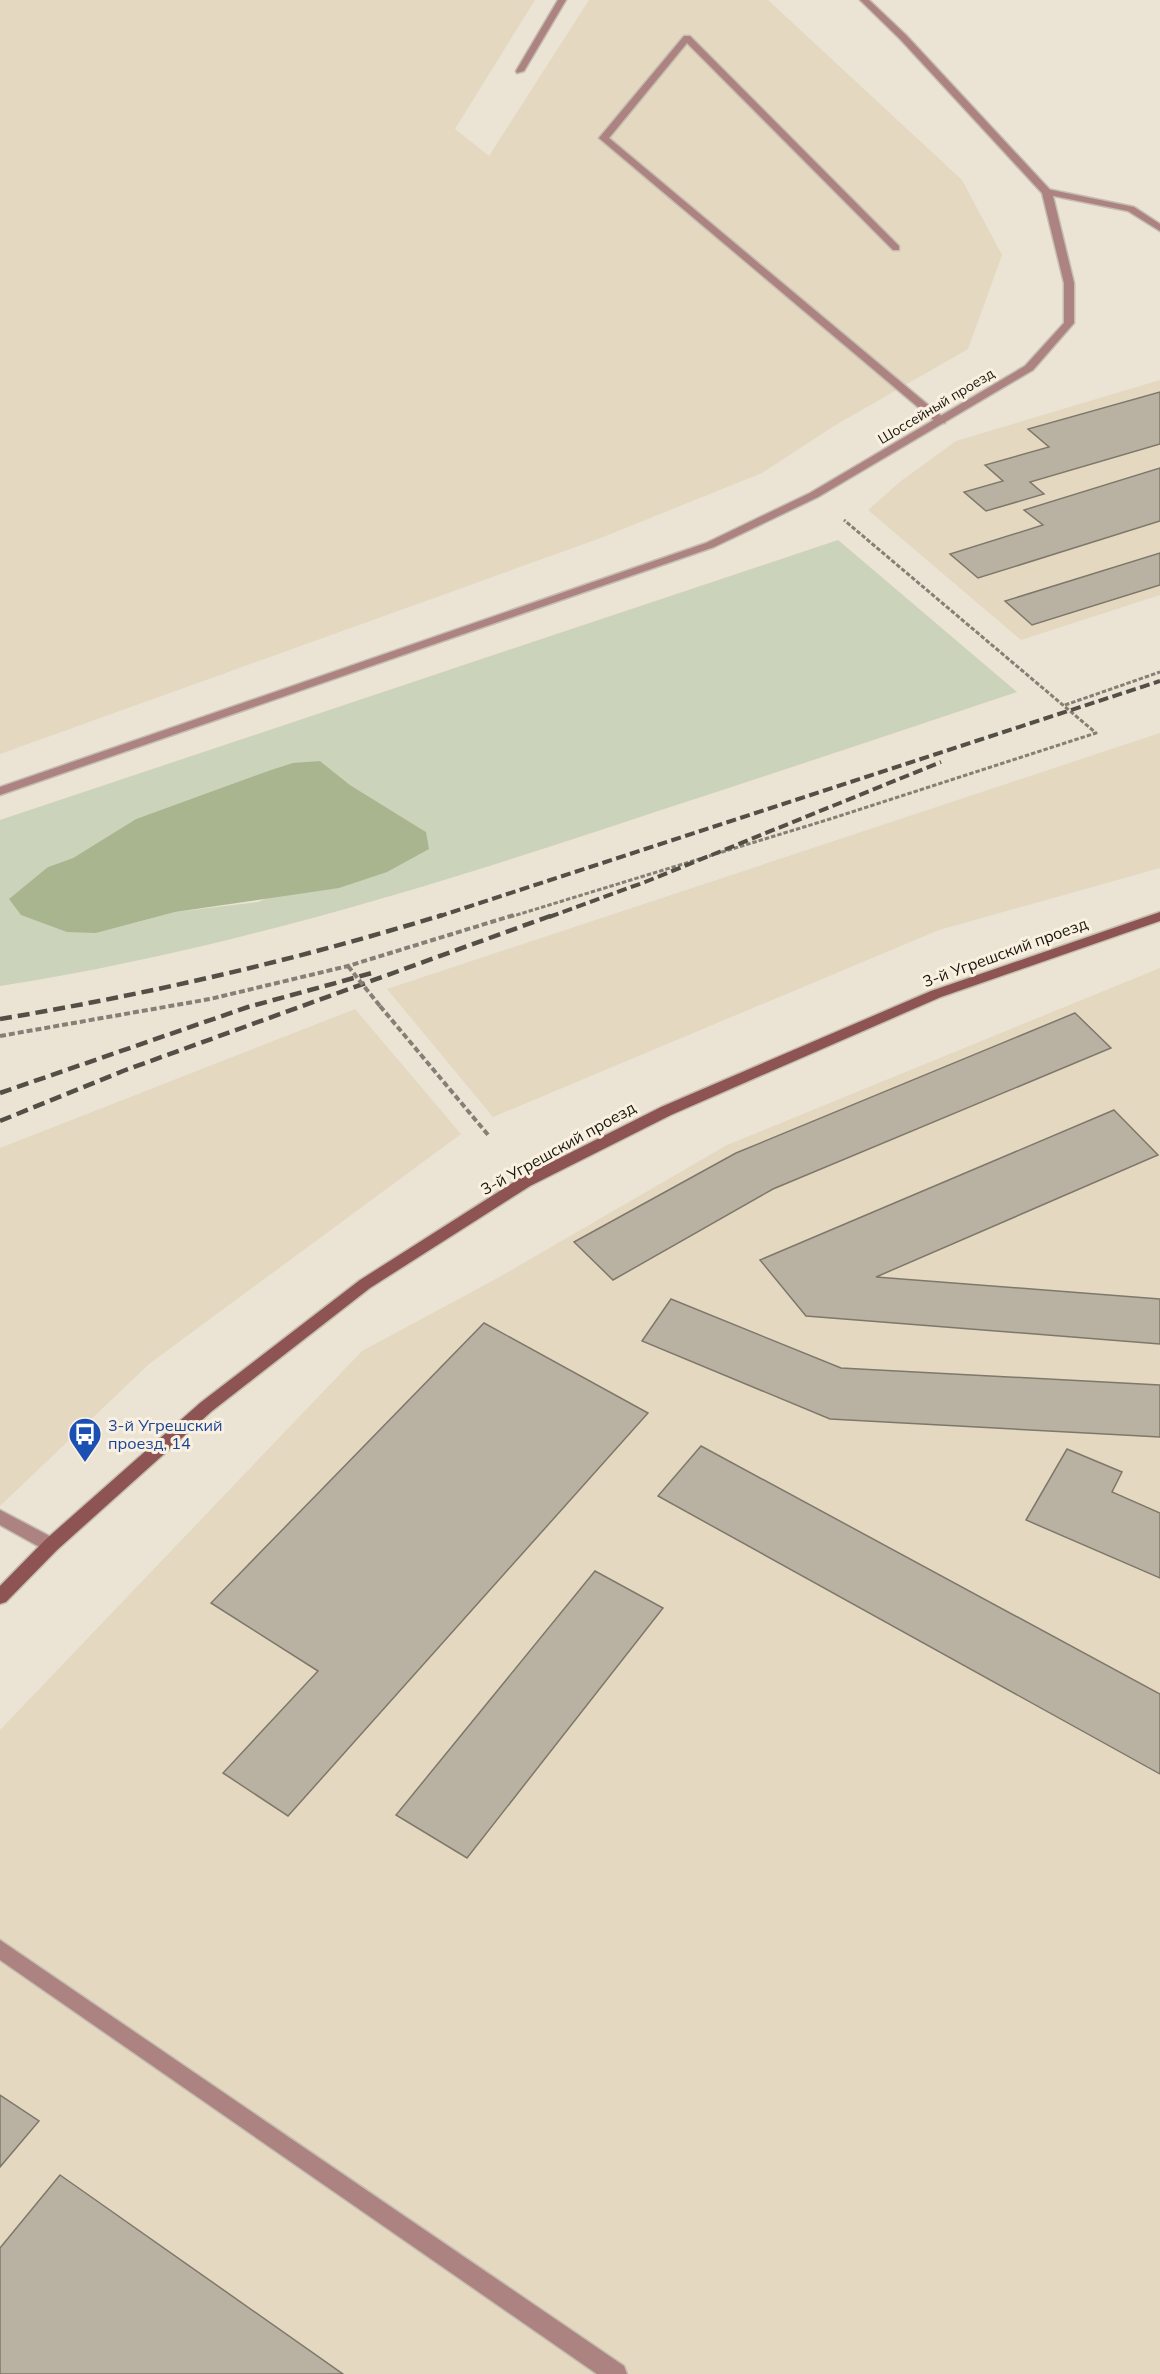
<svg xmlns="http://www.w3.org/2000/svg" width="1160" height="2374" font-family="Mulish,sans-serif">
<rect width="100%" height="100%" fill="#ebe3d3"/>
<g fill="#e4d8c1">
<path d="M 0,0 L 535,0 L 455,129 L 489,156 L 589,0 L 768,0 L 962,180 L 1002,255 L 968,349 L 834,426 L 762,473 L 598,539 L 0,754 Z"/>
<path d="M 1160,380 L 1160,595 L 1021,640 L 868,510 L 901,481 L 956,441 Z"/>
<path d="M 1160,733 L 1160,868 L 939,930 L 493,1117 L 387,989 Z"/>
<path d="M 1160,968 L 1160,2374 L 0,2374 L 0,1730 L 362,1351 L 494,1280 L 727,1145 Z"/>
<path d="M 355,1009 L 461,1134 L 149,1364 L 0,1506 L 0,1148 Z"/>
</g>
<path fill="#cbd3ba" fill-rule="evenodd" d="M 838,540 L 1017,692 C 898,732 778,772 658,811 C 443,883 225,951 0,986 L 0,820 ZM 320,761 L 350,785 L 426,832 L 258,902 L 175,912 L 96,933 L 48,867 L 73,858 L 136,819 L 268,771 Z"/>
<path fill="#a9b58e" d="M 320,761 L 350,785 L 426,832 L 429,849 L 387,872 L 339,888 L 175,912 L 96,933 L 67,932 L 21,915 L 9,899 L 48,867 L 73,858 L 136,819 L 268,771 L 293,763 Z"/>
<g fill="#b9b1a2" stroke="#7f786a" stroke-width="1.5">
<path d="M 1160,392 L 1160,444 L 1030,482 L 1044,494 L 986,511 L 964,492 L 1003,481 L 985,465 L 1049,447 L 1028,429 Z"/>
<path d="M 1160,468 L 1160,521 L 978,578 L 950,554 L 1043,525 L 1024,510 Z"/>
<path d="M 1160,553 L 1160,585 L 1032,625 L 1005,601 Z"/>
<path d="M 1075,1013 L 1111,1048 L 773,1189 L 613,1280 L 574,1242 L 736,1153 Z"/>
<path d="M 1114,1110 L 1158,1155 L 876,1277 L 1160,1299 L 1160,1344 L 806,1316 L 760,1260 Z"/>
<path d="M 671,1299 L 841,1368 L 1160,1385 L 1160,1437 L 830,1419 L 642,1341 Z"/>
<path d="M 484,1323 L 648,1413 L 288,1816 L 223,1773 L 318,1671 L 211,1603 Z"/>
<path d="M 701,1446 L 1160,1694 L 1160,1774 L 658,1496 Z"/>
<path d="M 1067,1449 L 1122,1472 L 1112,1492 L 1160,1513 L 1160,1578 L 1026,1520 Z"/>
<path d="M 595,1571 L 663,1608 L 467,1858 L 396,1815 Z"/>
<path d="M 0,2095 L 39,2121 L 0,2167 Z"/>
<path d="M 60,2175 L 343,2374 L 0,2374 L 0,2248 Z"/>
</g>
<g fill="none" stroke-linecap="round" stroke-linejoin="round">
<defs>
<g id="lane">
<path d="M 558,0 L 566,0 L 524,71 L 517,73 L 516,71 Z"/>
<path d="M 684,36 L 690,36 L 899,246 L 899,250 L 893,250 L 687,43 L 609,138 L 945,419 L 945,423 L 937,423 L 599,138 Z"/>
<path d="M 1047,189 L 1134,207 L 1160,224 L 1160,231 L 1128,211 L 1044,194 L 1044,190 Z"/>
<path d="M 0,1510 L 57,1540 L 59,1545 L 57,1550 L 51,1552 L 45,1550 L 0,1525 Z"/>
<path d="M 0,1940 L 624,2366 L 627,2374 L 597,2374 L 0,1960 Z"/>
</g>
<path id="street" d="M 860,0 L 869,0 L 906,35 L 1052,192 L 1074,283 L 1074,323 L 1033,370 L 818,497 L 714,547 L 0,795 L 0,787 L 706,543 L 810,493 L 1025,366 L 1064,323 L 1064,283 L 1042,193 L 900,39 Z"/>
<path id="secondary" d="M 1160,912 L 1160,921 L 941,997 L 671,1115 L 530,1186 L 370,1288 L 212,1411 L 57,1550 L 6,1602 L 0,1604 L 0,1586 L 45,1540 L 200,1403 L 360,1280 L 520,1178 L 661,1107 L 931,991 Z"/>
</defs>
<use href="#lane" stroke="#c5beb0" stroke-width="3"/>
<use href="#street" stroke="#c5beb0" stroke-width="3"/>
<use href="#secondary" stroke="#c5beb0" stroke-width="3"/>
<g stroke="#858075" stroke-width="3" stroke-dasharray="4.5 2" stroke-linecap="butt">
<path d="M 1065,705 L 1160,672"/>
<path d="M 510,917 L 830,819 L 1096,733 L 844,520"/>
</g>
<g stroke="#858075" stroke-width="4" stroke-dasharray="6 3" stroke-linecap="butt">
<path d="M 348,966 L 359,980"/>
<path d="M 380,1006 L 489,1136"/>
<path d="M 0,1036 L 210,999 L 348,966 L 514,915"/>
</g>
<use href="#lane" fill="#ad8382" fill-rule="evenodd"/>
<use href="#street" fill="#ad8382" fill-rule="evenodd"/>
<use href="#secondary" fill="#8e5453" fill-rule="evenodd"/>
<g stroke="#534f46" stroke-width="4" stroke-dasharray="10 4.5" stroke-linecap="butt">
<path d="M 437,917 L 1160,681"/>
<path d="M 549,917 L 645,882 L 941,762"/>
</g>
<g stroke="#534f46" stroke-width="4.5" stroke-dasharray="12 6" stroke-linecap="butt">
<path d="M 0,1019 C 149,994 297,960 442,915"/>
<path d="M 0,1093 L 248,1007 L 372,973"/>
<path d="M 0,1121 L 123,1071 L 553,915"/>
</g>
<path stroke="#858075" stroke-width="4" stroke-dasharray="6 3" stroke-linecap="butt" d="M 359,980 L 380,1006"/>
</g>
<defs>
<symbol id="bus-pin" viewBox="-11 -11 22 30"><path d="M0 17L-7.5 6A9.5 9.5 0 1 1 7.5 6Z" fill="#1a4fb4" stroke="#f9f0e0"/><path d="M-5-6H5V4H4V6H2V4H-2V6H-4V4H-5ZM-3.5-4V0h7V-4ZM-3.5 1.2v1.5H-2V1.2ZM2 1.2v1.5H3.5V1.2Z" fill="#fff"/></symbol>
</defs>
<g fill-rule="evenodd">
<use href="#bus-pin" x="66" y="1415" width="38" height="52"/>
</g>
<g text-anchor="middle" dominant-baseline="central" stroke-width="6" stroke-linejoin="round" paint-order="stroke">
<g font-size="14" fill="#16140e" stroke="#f9f0e0">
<text transform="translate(936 406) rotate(-31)">Шоссейный проезд</text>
</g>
<g font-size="16" fill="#16140e" stroke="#f9f0e0">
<text transform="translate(1005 952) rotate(-20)">3-й Угрешский проезд</text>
<text transform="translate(558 1148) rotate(-29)">3-й Угрешский проезд</text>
</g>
<g font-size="16" fill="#164399" stroke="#f9f0e0" text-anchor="start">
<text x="108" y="1425">3-й Угрешский<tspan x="108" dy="18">проезд, 14</tspan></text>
</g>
</g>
</svg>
